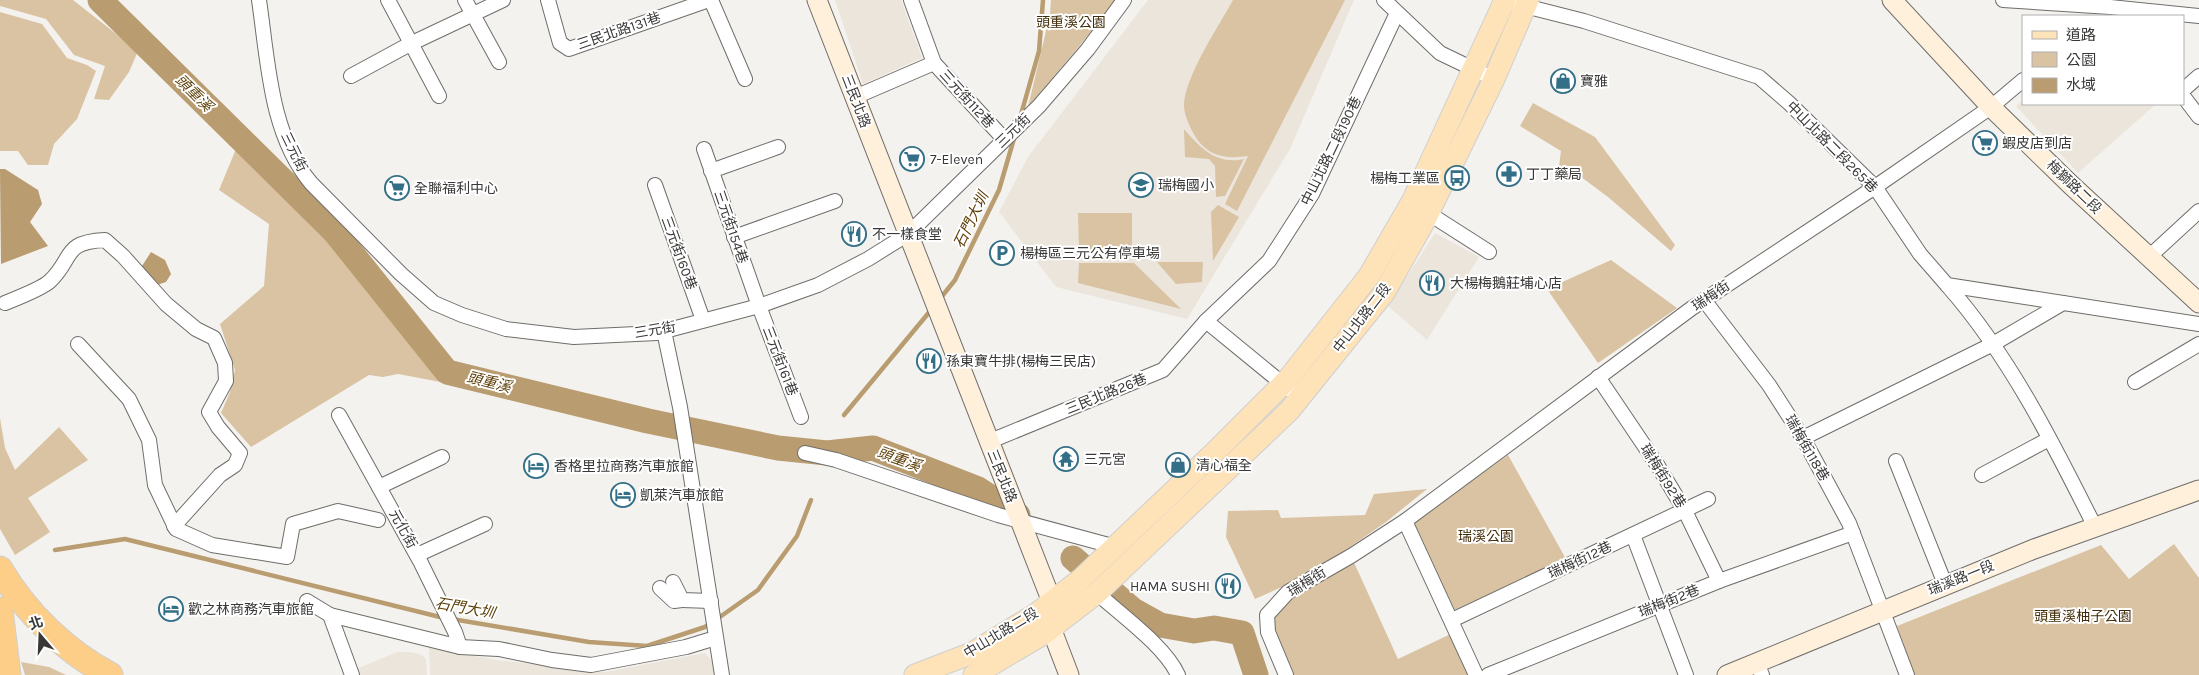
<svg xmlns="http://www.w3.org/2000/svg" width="2199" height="675" font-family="Karla,'Noto Sans TC',sans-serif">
<rect width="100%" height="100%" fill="#f4f2ee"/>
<g fill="#ece5dc">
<path d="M 835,0 L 901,0 L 922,58 L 863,84 Z"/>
<path d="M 1148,0 L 1354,0 L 1290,149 L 1187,319 L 1056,287 L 999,212 L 1028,157 Z"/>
<path d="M 2023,100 L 2023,104 L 2156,104 L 2078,173 L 2016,106 Z"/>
<path d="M 1435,233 L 1479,257 L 1427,340 L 1388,306 Z"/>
<path d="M 429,647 L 496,660 L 605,672 L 705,653 L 714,663 L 716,675 L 430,675 Z"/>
<path d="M 397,652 L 411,652 L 422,655 L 426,659 L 427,675 L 358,675 L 356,669 Z"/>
</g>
<g fill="#d9c3a3">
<path d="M 0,0 L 73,0 L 138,51 L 129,72 L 109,100 L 94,99 L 105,66 L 74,55 L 46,19 L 0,6 Z"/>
<path d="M 1051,0 L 1118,0 L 1028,107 L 1050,14 Z"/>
<path d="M 1233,0 L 1345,0 L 1237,211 L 1225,204 L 1248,156 C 1228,159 1209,157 1197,139 C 1191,130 1185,118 1184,107 C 1183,79 1219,26 1233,0 Z"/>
<path d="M 0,12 L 42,24 L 67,58 L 87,65 L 96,71 L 77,119 L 54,144 L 48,165 L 28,165 L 18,151 L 0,151 Z"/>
<path d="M 1533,103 L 1595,137 L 1675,245 L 1671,251 L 1608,197 L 1569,168 L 1557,182 L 1561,151 L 1520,126 Z"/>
<path d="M 1184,129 C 1201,149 1217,165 1244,159 L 1225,196 L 1216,197 L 1215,166 L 1209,159 L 1185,157 Z"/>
<path d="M 236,149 L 307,219 L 360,278 L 446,383 L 398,374 L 383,377 L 369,375 L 251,447 L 221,413 L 230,392 L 235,370 L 220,324 L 264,286 L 269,224 L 219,190 Z"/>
<path d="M 1218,205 L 1239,217 L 1213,261 L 1211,212 Z"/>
<path d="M 1078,213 L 1132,213 L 1132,250 L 1079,250 Z"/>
<path d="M 1611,260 L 1677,308 L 1598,363 L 1547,289 Z"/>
<path d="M 1157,262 L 1203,262 L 1202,282 L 1176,284 Z"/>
<path d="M 1079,263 L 1134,263 L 1181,309 L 1078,283 Z"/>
<path d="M 0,418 L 5,448 L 15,470 L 59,427 L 88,460 L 28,498 L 50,532 L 15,555 L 0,529 Z"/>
<path d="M 1508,455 L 1566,559 L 1454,610 L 1413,522 Z"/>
<path d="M 1427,489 L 1386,522 L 1311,574 L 1255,599 L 1226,537 L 1228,511 L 1278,510 L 1281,518 L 1365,515 L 1374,494 Z"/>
<path d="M 2174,544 L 2199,578 L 2199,675 L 1914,675 L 1897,626 L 2101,545 L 2129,579 Z"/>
<path d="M 1351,556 L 1398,659 L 1457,631 L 1476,675 L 1286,675 L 1267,615 L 1288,592 Z"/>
<path d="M 21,662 L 49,667 L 66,675 L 25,675 Z"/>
</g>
<g fill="#b99c70">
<path d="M 0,169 L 5,169 L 38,190 L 42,204 L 30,222 L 48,246 L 1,264 Z"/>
<path d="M 151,252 L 165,260 L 171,274 L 166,282 L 157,285 L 142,266 Z"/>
</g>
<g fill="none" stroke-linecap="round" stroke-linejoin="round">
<g stroke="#b99c70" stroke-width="4.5">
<path d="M 1020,118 L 1039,51 L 1043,0"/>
<path d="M 939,300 L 955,280 L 999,190 L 1015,135"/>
<path d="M 844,415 L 931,310"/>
<path d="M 55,550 L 125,539 L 444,618"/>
<path d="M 452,619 L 589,642 L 647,646 L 705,627 L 710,623"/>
<path d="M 717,619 L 758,590 L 797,536 L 811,500"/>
</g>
<g stroke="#b99c70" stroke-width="25">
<path d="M 100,0 L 334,231 L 447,372 L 648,421 L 778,448 L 827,453 L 873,448 L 978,489 L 1018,515"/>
<path d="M 1073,558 L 1133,610 L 1160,625 L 1194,631 L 1214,628 L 1242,633 L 1256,675"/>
</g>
<defs>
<g id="street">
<path d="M 259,0 C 268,61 270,134 311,183 L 401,274 L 434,303 L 462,315 L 506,329 L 574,337 L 657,333 L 759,306 L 818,285 L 868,259 L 908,234 L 1039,106 L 1088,49 L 1124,0"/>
<path d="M 388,0 L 439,96"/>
<path d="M 465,0 L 499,62"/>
<path d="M 548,0 L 560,43 L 569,49 L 709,0"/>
<path d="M 711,0 L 745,79"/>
<path d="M 911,0 L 934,63 L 1004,139"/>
<path d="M 1384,0 L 1440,53 L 1494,79"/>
<path d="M 2003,0 L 2110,7 L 2199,16"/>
<path d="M 1517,4 L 1584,21 L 1759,77 L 1789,103 L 1875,187 L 1920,254 L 1947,285 L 2199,324"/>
<path d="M 351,76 L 410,44 L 503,0"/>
<path d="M 2183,90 L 2199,76"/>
<path d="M 2183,96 L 2199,117"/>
<path d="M 855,97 L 934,63"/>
<path d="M 704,149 L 759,306 L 801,417"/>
<path d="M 711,171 L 778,147"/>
<path d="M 655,185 L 703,320"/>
<path d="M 1428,213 L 1489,252"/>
<path d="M 734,237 L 835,201"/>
<path d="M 2149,257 L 2199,211"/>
<path d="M 1947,285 C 2009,355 2053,443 2095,527"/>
<path d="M 1704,300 L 1769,385 L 1803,438 L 1849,523 L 1907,675"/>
<path d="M 5,303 C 15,299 43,288 50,281 C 74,258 62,242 105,240 L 123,256 L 166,304 L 196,329 L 214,338 L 225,363 L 226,381 L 209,412 L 218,427 L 240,453 L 235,465 L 220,475 L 174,526"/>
<path d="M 1206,321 L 1289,389"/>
<path d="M 664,331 L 680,407 L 722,675"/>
<path d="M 78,344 L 129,399 L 149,440 L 155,485 L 176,529 L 212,545 L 287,557 L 293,524 L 338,511 L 378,520"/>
<path d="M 1598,377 L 1658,466 L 1685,511 L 1719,581"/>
<path d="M 2135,382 L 2199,344"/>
<path d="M 339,415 L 420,561 L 455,632 L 460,647"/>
<path d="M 1803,438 L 1993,344 L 2063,303"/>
<path d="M 988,442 L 1163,370 L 1206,321 L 1269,261 L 1312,194 L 1397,13"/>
<path d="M 805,453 L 836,460 L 998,515 L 1116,547"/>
<path d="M 1896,461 L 1945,584"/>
<path d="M 1982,475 L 2049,439"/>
<path d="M 379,487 L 442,457"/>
<path d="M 1405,521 L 1476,675"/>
<path d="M 1633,535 L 1686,675"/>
<path d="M 417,555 L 485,524"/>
<path d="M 673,582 L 682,600 L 711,601"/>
<path d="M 660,588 L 674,601 L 682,600"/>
<path d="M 1097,593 C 1121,615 1165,646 1178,675"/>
<path d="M 307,601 L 330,615 L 352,675"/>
<path d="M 330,615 L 460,647 L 499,649 L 552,660 L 591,665 L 686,647 L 709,640"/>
<path d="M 1452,620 L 1708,499"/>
<path d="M 1757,663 L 1762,675"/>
<path d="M 1286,675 L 1268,632 L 1267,615 L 1288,592 L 1351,556 L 1405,521 L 1692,308 L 1875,187 L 1991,107 L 2023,80"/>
<path d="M 1488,675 L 1719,581 L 1853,533"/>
</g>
<g id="secondary">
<path d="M 817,0 L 1052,602 L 1051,628 L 1069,675"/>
<path d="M 1892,0 L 1991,107 L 2070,184 L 2199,303"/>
<path d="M 1727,675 L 2034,549 L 2199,490"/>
</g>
<g id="primary">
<path d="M 915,675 L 972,653 L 1036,614 L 1081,579 L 1220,447 L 1288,379 L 1369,276 L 1413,200 L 1505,0"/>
<path d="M 974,675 L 1045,633 L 1097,593 L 1289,411 L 1384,293 L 1424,222 L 1494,79 L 1528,0"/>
</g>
<g id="highway">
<path d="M 0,569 C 26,613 65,651 110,675"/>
<path d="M 0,610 L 8,675"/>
</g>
</defs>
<use href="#street" stroke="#6f6d6a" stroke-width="16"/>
<use href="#secondary" stroke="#6f6d6a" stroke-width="21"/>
<use href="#primary" stroke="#cfcfcf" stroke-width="23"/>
<use href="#highway" stroke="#cfcfcf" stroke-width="27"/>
<use href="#street" stroke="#fff" stroke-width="14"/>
<use href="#secondary" stroke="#fef0db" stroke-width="19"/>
<use href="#primary" stroke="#fee2b8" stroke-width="21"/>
<use href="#highway" stroke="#fdce88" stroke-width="25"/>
</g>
<defs>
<symbol id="shop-ring" viewBox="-11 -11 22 22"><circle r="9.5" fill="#fff" stroke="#336f87" stroke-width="1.5"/><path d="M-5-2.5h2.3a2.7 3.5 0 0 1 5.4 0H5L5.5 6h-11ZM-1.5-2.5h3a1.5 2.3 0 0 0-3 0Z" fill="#336f87"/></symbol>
<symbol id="supermarket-ring" viewBox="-11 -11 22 22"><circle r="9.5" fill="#fff" stroke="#336f87" stroke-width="1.5"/><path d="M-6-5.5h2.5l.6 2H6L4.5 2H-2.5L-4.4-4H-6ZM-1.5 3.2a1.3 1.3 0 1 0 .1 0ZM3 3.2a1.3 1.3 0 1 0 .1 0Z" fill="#336f87"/></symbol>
<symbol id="pharmacy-ring" viewBox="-11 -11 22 22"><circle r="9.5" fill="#fff" stroke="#336f87" stroke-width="1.5"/><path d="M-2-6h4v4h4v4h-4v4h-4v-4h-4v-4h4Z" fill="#336f87"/></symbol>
<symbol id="bus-ring" viewBox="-11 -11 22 22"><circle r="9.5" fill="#fff" stroke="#336f87" stroke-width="1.5"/><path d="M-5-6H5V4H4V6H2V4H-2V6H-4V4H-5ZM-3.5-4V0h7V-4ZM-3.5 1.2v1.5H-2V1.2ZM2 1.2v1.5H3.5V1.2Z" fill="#336f87"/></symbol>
<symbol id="school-ring" viewBox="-11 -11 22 22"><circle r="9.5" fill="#fff" stroke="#336f87" stroke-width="1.5"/><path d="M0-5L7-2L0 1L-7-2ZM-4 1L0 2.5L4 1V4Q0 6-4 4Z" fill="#336f87"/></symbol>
<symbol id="restaurant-ring" viewBox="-11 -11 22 22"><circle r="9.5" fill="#fff" stroke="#336f87" stroke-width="1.5"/><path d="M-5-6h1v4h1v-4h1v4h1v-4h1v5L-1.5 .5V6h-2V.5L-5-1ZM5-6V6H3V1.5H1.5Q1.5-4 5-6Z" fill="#336f87"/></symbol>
<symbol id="parking-ring" viewBox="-11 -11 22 22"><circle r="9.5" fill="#fff" stroke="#336f87" stroke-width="1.5"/><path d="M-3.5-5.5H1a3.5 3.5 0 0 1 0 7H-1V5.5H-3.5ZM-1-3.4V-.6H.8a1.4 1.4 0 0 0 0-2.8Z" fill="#336f87"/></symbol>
<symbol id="temple-ring" viewBox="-11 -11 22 22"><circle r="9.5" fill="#fff" stroke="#336f87" stroke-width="1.5"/><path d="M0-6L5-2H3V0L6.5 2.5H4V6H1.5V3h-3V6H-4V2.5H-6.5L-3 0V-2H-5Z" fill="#336f87"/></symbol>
<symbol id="hotel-ring" viewBox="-11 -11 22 22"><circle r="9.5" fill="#fff" stroke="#336f87" stroke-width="1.5"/><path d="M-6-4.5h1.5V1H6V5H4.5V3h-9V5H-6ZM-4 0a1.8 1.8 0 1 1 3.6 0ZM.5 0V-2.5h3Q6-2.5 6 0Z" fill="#336f87"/></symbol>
</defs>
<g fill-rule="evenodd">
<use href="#shop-ring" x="1549" y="67" width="28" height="28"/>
<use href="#supermarket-ring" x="1971" y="129" width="28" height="28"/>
<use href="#supermarket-ring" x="898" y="145" width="28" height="28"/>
<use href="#pharmacy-ring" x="1495" y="160" width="28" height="28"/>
<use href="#bus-ring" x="1443" y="164" width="28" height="28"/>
<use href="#school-ring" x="1127" y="171" width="28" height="28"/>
<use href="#supermarket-ring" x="383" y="174" width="28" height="28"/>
<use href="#restaurant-ring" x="840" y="220" width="28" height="28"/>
<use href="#parking-ring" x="988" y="239" width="28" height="28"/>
<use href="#restaurant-ring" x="1418" y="269" width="28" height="28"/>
<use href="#restaurant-ring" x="915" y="347" width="28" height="28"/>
<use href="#temple-ring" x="1052" y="445" width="28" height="28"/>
<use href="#shop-ring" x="1164" y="451" width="28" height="28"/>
<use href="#hotel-ring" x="522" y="452" width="28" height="28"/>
<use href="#hotel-ring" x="609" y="481" width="28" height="28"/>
<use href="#restaurant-ring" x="1214" y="572" width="28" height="28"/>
<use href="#hotel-ring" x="157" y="595" width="28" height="28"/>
</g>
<g text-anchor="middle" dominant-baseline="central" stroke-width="4" stroke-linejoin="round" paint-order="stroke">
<g font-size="14" fill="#412c07" stroke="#fff">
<text x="1071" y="22">頭重溪公園</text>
<text x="1486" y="536">瑞溪公園</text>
<text x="2083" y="616">頭重溪柚子公園</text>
</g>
<g font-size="14" fill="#393837" stroke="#fff">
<text transform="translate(619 31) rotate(-19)">三民北路131巷</text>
<text transform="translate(967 99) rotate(48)">三元街112巷</text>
<text transform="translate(856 101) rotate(69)">三民北路</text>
<text transform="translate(1013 131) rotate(-44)">三元街</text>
<text transform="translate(1832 147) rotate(45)">中山北路二段265巷</text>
<text transform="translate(1331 151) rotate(-64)">中山北路二段190巷</text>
<text transform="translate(294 152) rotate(64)">三元街</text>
<text transform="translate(2074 187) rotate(44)">梅獅路二段</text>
<text transform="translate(731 227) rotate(71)">三元街154巷</text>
<text transform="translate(679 253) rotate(70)">三元街160巷</text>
<text transform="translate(1711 296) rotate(-34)">瑞梅街</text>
<text transform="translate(1362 318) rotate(-52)">中山北路二段</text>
<text transform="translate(655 330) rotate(-9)">三元街</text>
<text transform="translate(780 361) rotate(69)">三元街161巷</text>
<text transform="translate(1106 394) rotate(-22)">三民北路26巷</text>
<text transform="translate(1807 448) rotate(60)">瑞梅街118巷</text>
<text transform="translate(1002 476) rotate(68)">三民北路</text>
<text transform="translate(1663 476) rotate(58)">瑞梅街92巷</text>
<text transform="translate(403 529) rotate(61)">元化街</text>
<text transform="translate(1580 560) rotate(-25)">瑞梅街12巷</text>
<text transform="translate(1961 578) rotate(-22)">瑞溪路一段</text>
<text transform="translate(1307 582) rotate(-32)">瑞梅街</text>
<text transform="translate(1669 601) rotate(-22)">瑞梅街2巷</text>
<text transform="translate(1001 633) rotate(-31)">中山北路二段</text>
</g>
<g font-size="14" fill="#393837" stroke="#fff" text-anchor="start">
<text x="1580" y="81">寶雅</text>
<text x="2002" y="143">蝦皮店到店</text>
<text x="930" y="159">7-Eleven</text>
<text x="1526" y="174">丁丁藥局</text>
<text x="1440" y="178" text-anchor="end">楊梅工業區</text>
<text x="1158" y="185">瑞梅國小</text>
<text x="414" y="188">全聯福利中心</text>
<text x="872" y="234">不一樣食堂</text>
<text x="1020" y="253">楊梅區三元公有停車場</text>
<text x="1450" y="283">大楊梅鵝莊埔心店</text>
<text x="946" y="361">孫東寶牛排(楊梅三民店)</text>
<text x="1084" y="459">三元宮</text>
<text x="1196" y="465">清心福全</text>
<text x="554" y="466">香格里拉商務汽車旅館</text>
<text x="640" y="495">凱萊汽車旅館</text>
<text x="1210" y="586" text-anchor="end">HAMA SUSHI</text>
<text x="188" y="609">歡之林商務汽車旅館</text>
</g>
<g font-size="15" font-style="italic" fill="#5d3f07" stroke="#fff">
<text transform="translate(194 93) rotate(45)">頭重溪</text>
<text transform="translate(971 220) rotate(-64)">石門大圳</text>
<text transform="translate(489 382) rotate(14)">頭重溪</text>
<text transform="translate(899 459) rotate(20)">頭重溪</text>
<text transform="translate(465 608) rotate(10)">石門大圳</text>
</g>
</g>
<rect x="2022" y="15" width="162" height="90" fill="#ffffff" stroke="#b0afaf"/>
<rect x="2032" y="31" width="25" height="8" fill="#fee2b8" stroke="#b0afaf"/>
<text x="2066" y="40" font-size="15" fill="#393837">道路</text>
<rect x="2032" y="52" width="25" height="15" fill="#d9c3a3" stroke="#b0afaf"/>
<text x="2066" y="65" font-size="15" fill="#393837">公園</text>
<rect x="2032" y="78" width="25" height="15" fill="#b99c70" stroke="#b0afaf"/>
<text x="2066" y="90" font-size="15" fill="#393837">水域</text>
<g transform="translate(40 635) rotate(341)" stroke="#ffffff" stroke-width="4" paint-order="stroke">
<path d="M0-4L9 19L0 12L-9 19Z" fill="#393837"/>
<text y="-8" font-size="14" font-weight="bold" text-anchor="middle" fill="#393837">北</text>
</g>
</svg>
